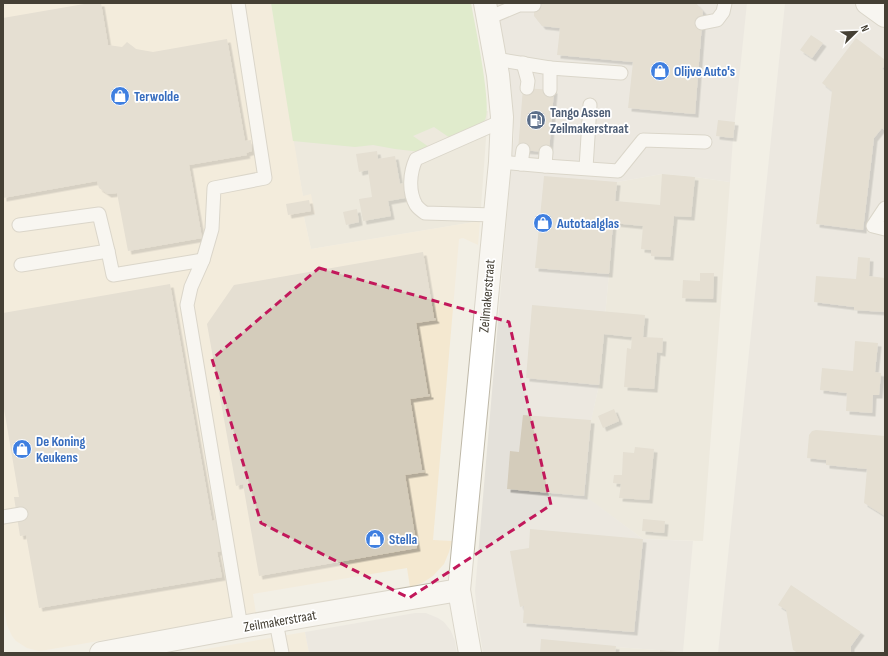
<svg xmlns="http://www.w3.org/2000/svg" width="888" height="656" font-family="'Sofia Sans Condensed',sans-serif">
<defs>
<filter id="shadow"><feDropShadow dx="3.5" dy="3.5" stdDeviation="0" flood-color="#0004"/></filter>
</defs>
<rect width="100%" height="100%" fill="#f2efe5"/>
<g fill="#e6e2d3">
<path d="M 488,111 L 480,221 L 311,249 L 304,217 L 315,214 L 303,196 L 293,141 Z"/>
<path d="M 662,174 L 695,177 L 730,182 L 703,541 L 643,539 L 584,496 L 591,420 L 599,385 L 617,182 Z"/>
<path d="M 616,647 L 683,652 L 615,653 Z"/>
</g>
<g fill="#f4e8d0">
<path d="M 3,3 L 271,3 L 303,196 L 311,194 L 315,214 L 304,217 L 311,249 L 480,221 L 478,245 L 463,238 L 459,239 L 433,540 L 452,541 L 449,552 L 444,564 L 433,576 L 422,583 L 410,587 L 407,568 L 253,594 L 256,614 L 46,650 L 39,651 L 27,648 L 16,641 L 12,636 L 7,625 L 3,602 Z"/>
<path d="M 305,632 L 309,653 L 183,653 Z"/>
</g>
<g fill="#e4e1da">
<path d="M 497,3 L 747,3 L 733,138 L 730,182 L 695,177 L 662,174 L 617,182 L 599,385 L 591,421 L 585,496 L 643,539 L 693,541 L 683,652 L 616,647 L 615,653 L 483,653 L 477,615 L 475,591 L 514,134 L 511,86 Z"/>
<path d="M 785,3 L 885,3 L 885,653 L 718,653 Z"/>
<path d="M 415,613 L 426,613 L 438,618 L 444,622 L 451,631 L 455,641 L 457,653 L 309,653 L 305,632 Z"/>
</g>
<path fill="#c9e6ae" d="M 271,3 L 471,3 C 474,20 493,109 485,120 C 480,126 457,135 450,138 L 434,127 L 413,136 L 429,147 L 421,152 L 395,149 L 373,145 L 355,147 L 293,141 Z"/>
<g fill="#d4ccbb" filter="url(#shadow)">
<path d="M 90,3 L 101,3 L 108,45 L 122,47 L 127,42 L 136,49 L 153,52 L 227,39 L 245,141 L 251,140 L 252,151 L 246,153 L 247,155 L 189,165 L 202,238 L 128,251 L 117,193 L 108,194 L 99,188 L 97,181 L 3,198 L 3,18 Z"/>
<path d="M 534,3 L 696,3 L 703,11 L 695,114 L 628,108 L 633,62 L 557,55 L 560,28 L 542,26 L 534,16 Z"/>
<path d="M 811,35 L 823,43 L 812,58 L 800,50 Z"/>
<path d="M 856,38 L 885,60 L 885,65 L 882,69 L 885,71 L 885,131 L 882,128 L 874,138 L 863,230 L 816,224 L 832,91 L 822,83 Z"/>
<path d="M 523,88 L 554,90 L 549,152 L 518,150 Z"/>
<path d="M 718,120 L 735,122 L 733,138 L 716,136 Z"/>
<path d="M 377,151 L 378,159 L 395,156 L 400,184 L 403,183 L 405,198 L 388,201 L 391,216 L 363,221 L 359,199 L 372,197 L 368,170 L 359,172 L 356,154 Z"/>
<path d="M 662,174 L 695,177 L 691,217 L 674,216 L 670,257 L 651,256 L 651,250 L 641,249 L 643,226 L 613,223 L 609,274 L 535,268 L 544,176 L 617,182 L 615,201 L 660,205 Z"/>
<path d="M 309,200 L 311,211 L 288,215 L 286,204 Z"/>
<path d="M 357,209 L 359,222 L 346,225 L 343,212 Z"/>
<path d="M 423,252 L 434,318 L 435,318 L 436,320 L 416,323 L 428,394 L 430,394 L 430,396 L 410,399 L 422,470 L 424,470 L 425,472 L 405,475 L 417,548 L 259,576 L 243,484 L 236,486 L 207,324 L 234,285 Z"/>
<path d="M 858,257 L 870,258 L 869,276 L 885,278 L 885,312 L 854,310 L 854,307 L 814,302 L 816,276 L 856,279 Z"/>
<path d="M 700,273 L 714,273 L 713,299 L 682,298 L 683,280 L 700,281 Z"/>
<path d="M 170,284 L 212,521 L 221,519 L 226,550 L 217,552 L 222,577 L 39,608 L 26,535 L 20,536 L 14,497 L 19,497 L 3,403 L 3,313 Z"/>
<path d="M 532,305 L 645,315 L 643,337 L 663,338 L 662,353 L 657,352 L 654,389 L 624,387 L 627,348 L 631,349 L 632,337 L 604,334 L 599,385 L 526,378 Z"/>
<path d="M 855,341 L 878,343 L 875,372 L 881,373 L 879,395 L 873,395 L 872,413 L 846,411 L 847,393 L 820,390 L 822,368 L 853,371 Z"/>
<path d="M 614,409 L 619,421 L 603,428 L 598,416 Z"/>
<path d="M 523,415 L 591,420 L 584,496 L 507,489 L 510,451 L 519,452 Z"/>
<path d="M 816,430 L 885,436 L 885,516 L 864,503 L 867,469 L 826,465 L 826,460 L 807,458 L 809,435 L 812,431 Z"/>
<path d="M 635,447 L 654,449 L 649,500 L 619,498 L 621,484 L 613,483 L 614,475 L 622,475 L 623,452 L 634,453 Z"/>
<path d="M 643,519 L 665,521 L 664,533 L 642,531 Z"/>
<path d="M 530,529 L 643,539 L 634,632 L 523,623 L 524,606 L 520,607 L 510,551 L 529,548 Z"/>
<path d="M 791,585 L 861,632 L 851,646 L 851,653 L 798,653 L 793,650 L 786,610 L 778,605 Z"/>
<path d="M 541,639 L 616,646 L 615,653 L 540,653 Z"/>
<path d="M 660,650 L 678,652 L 678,653 L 660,653 Z"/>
</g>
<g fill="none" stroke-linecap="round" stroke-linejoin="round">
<defs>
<g id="service">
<path d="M 238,3 L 265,178 L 214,188 L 212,229 L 203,260 L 191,287 L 187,305 L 241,627"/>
<path d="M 488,18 L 519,5 L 534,5"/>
<path d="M 702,23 L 717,20 L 723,12 L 725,3"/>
<path d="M 495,59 L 550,68 L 550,90"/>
<path d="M 523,63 L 528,81 L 527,88"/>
<path d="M 550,68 L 621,73"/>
<path d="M 500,162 L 545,166 L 546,152"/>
<path d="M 521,164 L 523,150"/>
<path d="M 545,166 L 618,171 L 643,140 L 705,142"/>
<path d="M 586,168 L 590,105"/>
<path d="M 885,208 L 873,226 L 885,229"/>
<path d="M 494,215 L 425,213 C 422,211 418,208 416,205 C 408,191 410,172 416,159 L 502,121"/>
<path d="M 19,225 L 99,214 L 108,251"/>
<path d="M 21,265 L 108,251 L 113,275 L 203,260"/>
<path d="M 3,517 L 21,514"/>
<path d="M 276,622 L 282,653"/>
</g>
<g id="minor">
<path d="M 867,3 L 885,16"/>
<path d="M 459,590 L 470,653"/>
<path d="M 101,653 L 241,627 L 459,590 L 500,162 L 502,117 L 498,75 L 485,3"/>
</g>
</defs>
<use href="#service" stroke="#beb8a8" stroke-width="15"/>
<use href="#minor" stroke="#beb8a8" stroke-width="24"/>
<use href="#service" stroke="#fff" stroke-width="13"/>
<use href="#minor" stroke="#fff" stroke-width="22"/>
</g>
<path d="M0 0H888V656H0ZM 319,268 L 509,322 L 551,505 L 409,598 L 261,523 L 212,359 Z" fill="#f2efe5" fill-opacity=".55" fill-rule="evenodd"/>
<path fill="none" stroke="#c2185b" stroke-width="3" stroke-dasharray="8 5" stroke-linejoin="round" d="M 319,268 L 509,322 L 551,505 L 409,598 L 261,523 L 212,359 Z"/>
<defs>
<symbol id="shop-disc" viewBox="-11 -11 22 22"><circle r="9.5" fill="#3f7fe0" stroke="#fff"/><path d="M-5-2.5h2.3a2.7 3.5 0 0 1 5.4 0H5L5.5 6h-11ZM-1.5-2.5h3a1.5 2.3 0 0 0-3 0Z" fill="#fff"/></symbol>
<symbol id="fuel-disc" viewBox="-11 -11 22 22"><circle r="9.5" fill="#5c6f8a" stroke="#fff"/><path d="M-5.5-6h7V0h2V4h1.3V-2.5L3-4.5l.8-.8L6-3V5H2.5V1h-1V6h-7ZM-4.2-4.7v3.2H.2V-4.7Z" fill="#fff"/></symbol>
</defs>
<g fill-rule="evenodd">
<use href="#shop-disc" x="649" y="60" width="22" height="22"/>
<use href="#shop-disc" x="109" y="85" width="22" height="22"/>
<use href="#fuel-disc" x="525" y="109" width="22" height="22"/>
<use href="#shop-disc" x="532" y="212" width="22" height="22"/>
<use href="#shop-disc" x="11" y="438" width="22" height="22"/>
<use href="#shop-disc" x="364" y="528" width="22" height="22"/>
</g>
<g text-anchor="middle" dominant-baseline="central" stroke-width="3.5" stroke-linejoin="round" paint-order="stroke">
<g font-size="14" font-weight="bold" fill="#366cbe" stroke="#fff" text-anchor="start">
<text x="674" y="71">Olijve Auto's</text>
<text x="134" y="96">Terwolde</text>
<text x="557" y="223">Autotaalglas</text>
<text x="36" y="441">De Koning<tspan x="36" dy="16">Keukens</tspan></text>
<text x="389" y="539">Stella</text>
</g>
<g font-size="14" font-weight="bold" fill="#4e5e75" stroke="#fff" text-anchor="start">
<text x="550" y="112">Tango Assen<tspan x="550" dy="16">Zeilmakerstraat</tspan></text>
</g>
<g font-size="14" fill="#454035" stroke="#fff">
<text transform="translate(487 296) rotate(-85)">Zeilmakerstraat</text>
<text transform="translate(280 621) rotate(-10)">Zeilmakerstraat</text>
</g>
</g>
<rect width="888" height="656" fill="none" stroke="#454035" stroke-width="8"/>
<g transform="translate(856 32) rotate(67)" stroke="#ffffff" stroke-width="3" paint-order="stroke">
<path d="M0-3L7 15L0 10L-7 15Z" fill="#454035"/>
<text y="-6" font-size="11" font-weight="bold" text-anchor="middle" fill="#454035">N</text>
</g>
</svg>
